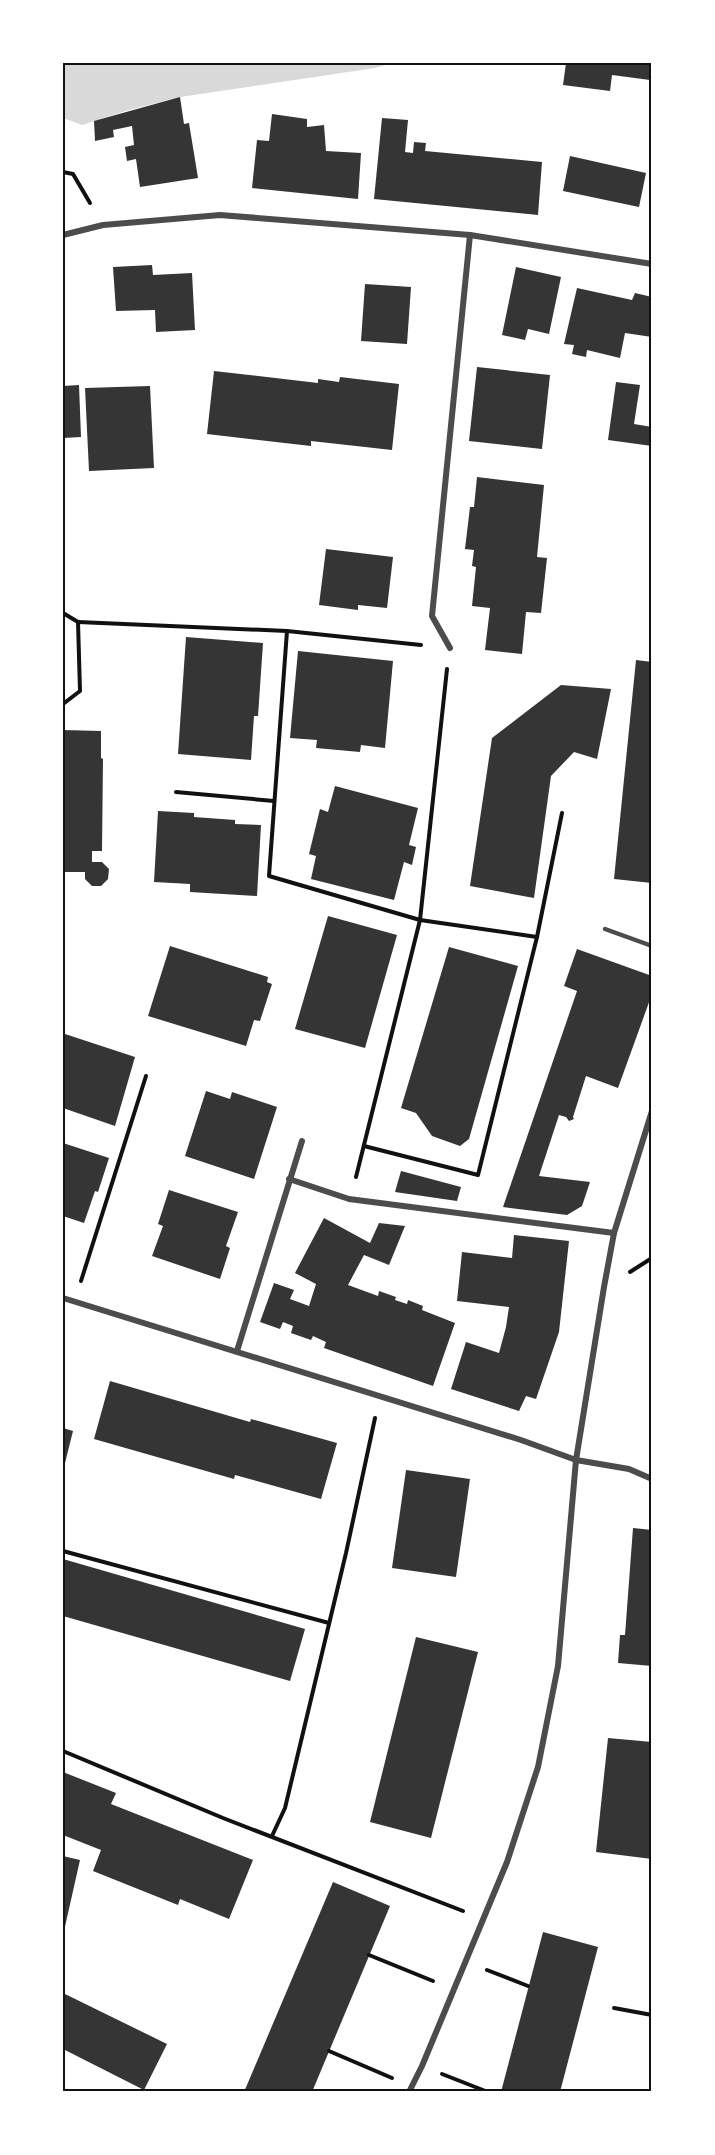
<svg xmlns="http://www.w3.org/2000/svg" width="715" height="2155" font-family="'Golos Text',sans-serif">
<rect width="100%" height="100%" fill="#fff"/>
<path fill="#d9d9d9" d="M 63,63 L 393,63 L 375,68 L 180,97 L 129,110 L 82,125 L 63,118 Z"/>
<g fill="#353535">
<path d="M 566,63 L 652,63 L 652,65 L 650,80 L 612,75 L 610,91 L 563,85 Z"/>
<path d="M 180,97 L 184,124 L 189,123 L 198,178 L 140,187 L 136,159 L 127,161 L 125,147 L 134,145 L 132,126 L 113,130 L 114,137 L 95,141 L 94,121 Z"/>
<path d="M 272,114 L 307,119 L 307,127 L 324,125 L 326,151 L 361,153 L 358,199 L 252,188 L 257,140 L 269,141 Z"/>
<path d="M 382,118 L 408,120 L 405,152 L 413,153 L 414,142 L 426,143 L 425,151 L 542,162 L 538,215 L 374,199 Z"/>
<path d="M 570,156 L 646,173 L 639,207 L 563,191 Z"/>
<path d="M 152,265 L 153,275 L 192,273 L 195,330 L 156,332 L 155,310 L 116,311 L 113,267 Z"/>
<path d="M 516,267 L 561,277 L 549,334 L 528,329 L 525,340 L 502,335 Z"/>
<path d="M 365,284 L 411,287 L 407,344 L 361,341 Z"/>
<path d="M 577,288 L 632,300 L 635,293 L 652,297 L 652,337 L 625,333 L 620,358 L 587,350 L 586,357 L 572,354 L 574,345 L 564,344 Z"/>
<path d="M 477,367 L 550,375 L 542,449 L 469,441 Z"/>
<path d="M 214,371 L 318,383 L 318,379 L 339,382 L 340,377 L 399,384 L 392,450 L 311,441 L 311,446 L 207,434 Z"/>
<path d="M 616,382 L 640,385 L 634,424 L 652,427 L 652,446 L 608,440 Z"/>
<path d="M 79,385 L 81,437 L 63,438 L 63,386 Z"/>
<path d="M 150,386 L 154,468 L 89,471 L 85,388 Z"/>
<path d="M 477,477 L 544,485 L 537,557 L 547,558 L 541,613 L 526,612 L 522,654 L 485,650 L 490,608 L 472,606 L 476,567 L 472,566 L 474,550 L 465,549 L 470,507 L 474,507 Z"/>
<path d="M 326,549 L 393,557 L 387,608 L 358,605 L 358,610 L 319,605 Z"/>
<path d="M 186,637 L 263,643 L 258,716 L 254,716 L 251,760 L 178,754 Z"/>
<path d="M 298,651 L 393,661 L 385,748 L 361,745 L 360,752 L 316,748 L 317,740 L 290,738 Z"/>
<path d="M 636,660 L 652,662 L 652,883 L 614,879 Z"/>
<path d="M 561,685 L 611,689 L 597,759 L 574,752 L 551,776 L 534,898 L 470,886 L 492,738 Z"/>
<path d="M 63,730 L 101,731 L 101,758 L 103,759 L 102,851 L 92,851 L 92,862 L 102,862 L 109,869 L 108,879 L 101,886 L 92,886 L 85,879 L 85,872 L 63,872 Z"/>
<path d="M 335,786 L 418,808 L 409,845 L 416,847 L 412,865 L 404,862 L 394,900 L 311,879 L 316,856 L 309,854 L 320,809 L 328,812 Z"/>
<path d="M 158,811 L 194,813 L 194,817 L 235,820 L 235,824 L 261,825 L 257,896 L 190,892 L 190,884 L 154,882 Z"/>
<path d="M 328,916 L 397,935 L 365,1048 L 295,1029 Z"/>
<path d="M 170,946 L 268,977 L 267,982 L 272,984 L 260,1021 L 254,1020 L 246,1046 L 148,1016 Z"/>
<path d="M 449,947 L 518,966 L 469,1139 L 460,1146 L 432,1136 L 416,1113 L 401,1108 Z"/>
<path d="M 577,949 L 652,976 L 652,994 L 618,1088 L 586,1076 L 573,1117 L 574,1119 L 569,1121 L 566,1117 L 559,1115 L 539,1176 L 590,1182 L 582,1206 L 567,1215 L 503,1207 L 577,991 L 564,986 Z"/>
<path d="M 65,1034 L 135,1057 L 115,1126 L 63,1108 L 63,1040 Z"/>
<path d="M 206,1091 L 230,1099 L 232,1092 L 277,1107 L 254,1179 L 185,1156 Z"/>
<path d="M 63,1143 L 109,1158 L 98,1192 L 95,1191 L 84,1223 L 63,1216 Z"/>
<path d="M 401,1171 L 461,1187 L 457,1201 L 395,1192 Z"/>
<path d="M 169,1190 L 238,1212 L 226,1246 L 230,1248 L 220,1279 L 152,1256 L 163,1226 L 158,1224 Z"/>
<path d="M 324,1218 L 370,1243 L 379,1223 L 405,1226 L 389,1265 L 364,1255 L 348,1285 L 378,1296 L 379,1291 L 396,1297 L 395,1300 L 407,1304 L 408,1300 L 423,1306 L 422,1310 L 455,1323 L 433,1386 L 324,1348 L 326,1342 L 313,1336 L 311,1340 L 291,1333 L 293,1326 L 283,1322 L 280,1329 L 260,1322 L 274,1283 L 294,1290 L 290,1299 L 309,1306 L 316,1284 L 295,1273 Z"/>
<path d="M 514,1235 L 569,1241 L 559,1332 L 536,1399 L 526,1396 L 519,1411 L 451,1389 L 466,1342 L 499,1353 L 506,1327 L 509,1307 L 457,1301 L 462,1252 L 512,1258 Z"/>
<path d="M 110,1381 L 250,1422 L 251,1419 L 337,1443 L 321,1499 L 235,1475 L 234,1479 L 94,1439 Z"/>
<path d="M 63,1428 L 73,1431 L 64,1467 L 63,1467 Z"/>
<path d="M 406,1470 L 470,1479 L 456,1577 L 392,1568 Z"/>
<path d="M 633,1528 L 652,1530 L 652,1666 L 618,1663 L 620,1635 L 625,1635 Z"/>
<path d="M 63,1559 L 305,1629 L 290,1681 L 63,1616 Z"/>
<path d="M 416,1637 L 478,1652 L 431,1838 L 370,1822 Z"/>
<path d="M 608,1738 L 652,1742 L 652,1859 L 596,1852 Z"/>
<path d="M 63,1772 L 116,1793 L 111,1804 L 253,1860 L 229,1919 L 180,1899 L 178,1905 L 93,1871 L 101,1850 L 63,1835 Z"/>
<path d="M 63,1856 L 80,1860 L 64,1931 L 63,1931 Z"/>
<path d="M 333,1882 L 390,1906 L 312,2092 L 244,2092 Z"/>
<path d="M 543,1932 L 598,1947 L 560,2092 L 501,2092 Z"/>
<path d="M 63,1993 L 167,2044 L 144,2090 L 63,2049 Z"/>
</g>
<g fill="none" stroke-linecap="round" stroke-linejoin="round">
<g stroke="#111" stroke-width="4">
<path d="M 63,172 L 73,174 L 90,203"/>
<path d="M 63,613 L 78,622 L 80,691 L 63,704"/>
<path d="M 78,622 L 287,631 L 421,645"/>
<path d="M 287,631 L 269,876 L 420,920 L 537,937"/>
<path d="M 176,792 L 274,801"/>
<path d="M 364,1146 L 478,1175 L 537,937 L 562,813"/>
<path d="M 356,1177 L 420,920 L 447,669"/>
<path d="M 630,1272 L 652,1258"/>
<path d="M 81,1281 L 146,1076"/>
<path d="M 63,1551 L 329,1623"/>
<path d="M 63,1751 L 223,1818 L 463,1911"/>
<path d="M 272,1836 L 285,1808 L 346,1553 L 375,1418"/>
<path d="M 369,1955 L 433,1981"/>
<path d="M 487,1970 L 528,1986"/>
<path d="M 614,2008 L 652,2015"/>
<path d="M 329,2051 L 392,2078"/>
<path d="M 442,2074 L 488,2092"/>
</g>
<path stroke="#4c4c4c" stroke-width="4.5" d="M 605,929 L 652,946"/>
<g stroke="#4c4c4c" stroke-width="6">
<path d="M 63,235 L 103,225 L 220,215 L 470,235 L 652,264"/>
<path d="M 450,648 L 432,616 L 470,235"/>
<path d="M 289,1179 L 349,1199 L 614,1233"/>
<path d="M 63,1298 L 521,1440 L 576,1460 L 629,1469 L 652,1479"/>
<path d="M 237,1351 L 302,1141"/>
<path d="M 409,2092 L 422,2066 L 507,1862 L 538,1767 L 558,1666 L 576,1460 L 604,1287 L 614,1233 L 652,1111"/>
</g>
</g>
<rect width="715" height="2155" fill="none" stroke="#ffffff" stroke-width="129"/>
<rect x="64" y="64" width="586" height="2026" fill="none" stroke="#111" stroke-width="2"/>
</svg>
